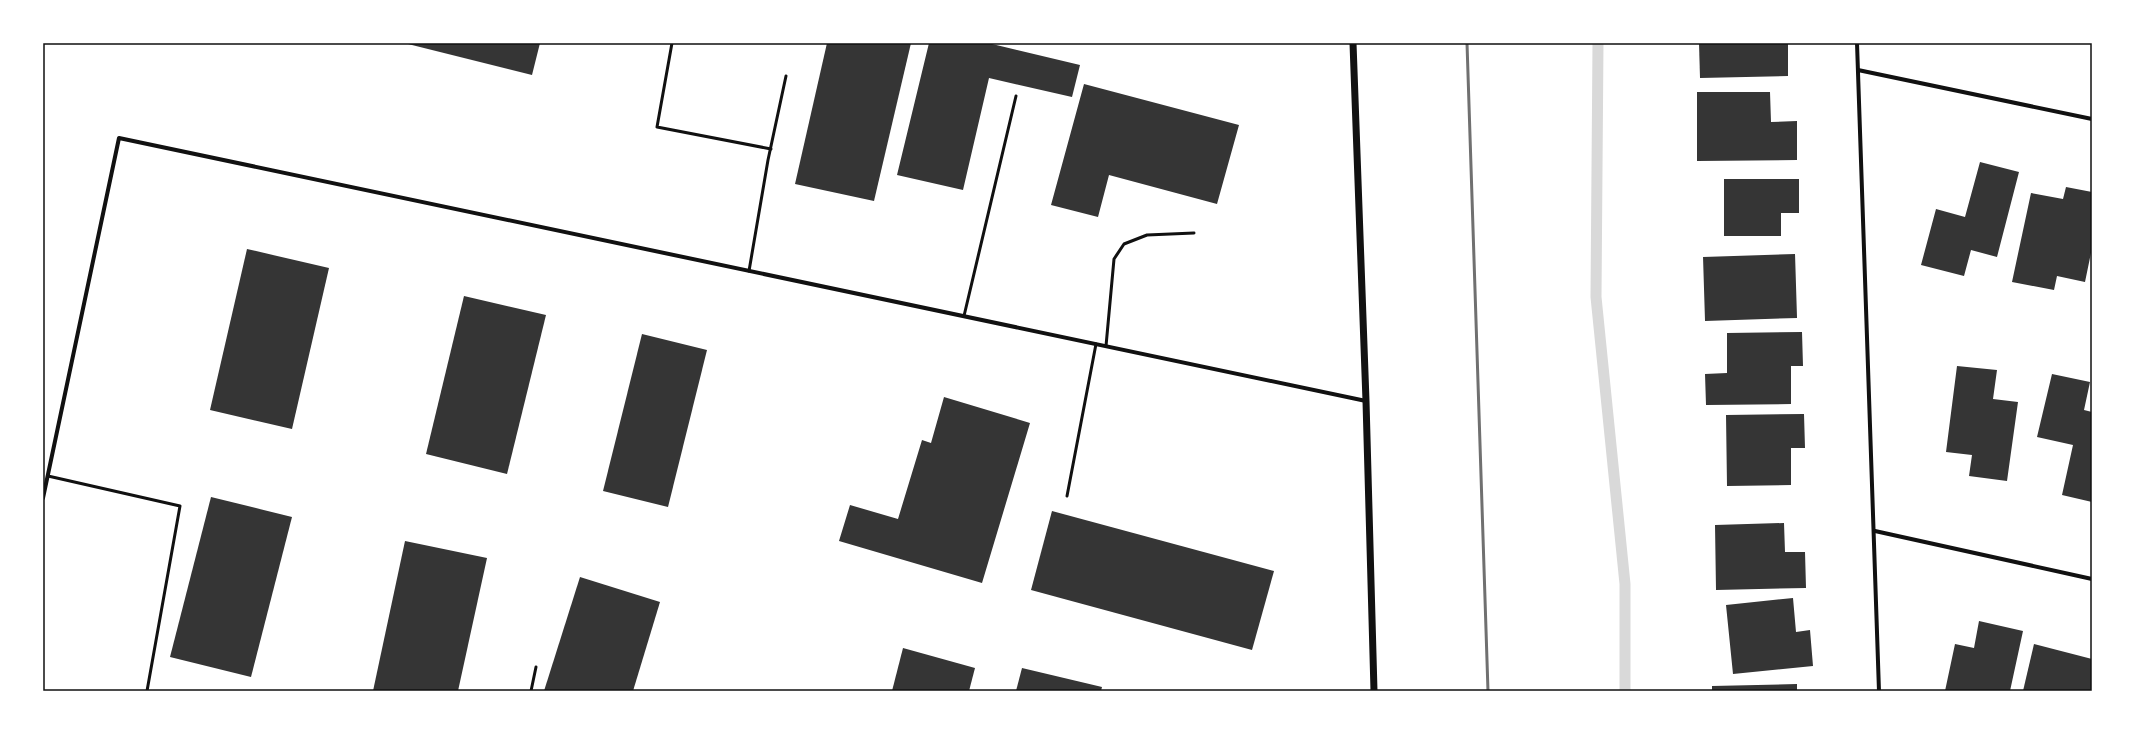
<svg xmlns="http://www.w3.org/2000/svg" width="2135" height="734" font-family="Inter,sans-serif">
<rect width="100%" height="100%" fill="#fff"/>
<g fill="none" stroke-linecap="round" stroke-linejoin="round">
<path stroke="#d9d9d9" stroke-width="11" d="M 1598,43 L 1596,297 L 1625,584 L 1625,691"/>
</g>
<g fill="#353535">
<path d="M 404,43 L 540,43 L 532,75 Z"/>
<path d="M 827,43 L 911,43 L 874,201 L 795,184 Z"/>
<path d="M 929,43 L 988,43 L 1080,65 L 1072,97 L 989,78 L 963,190 L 897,175 Z"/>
<path d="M 1699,43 L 1788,43 L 1788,76 L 1700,78 Z"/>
<path d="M 1084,84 L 1239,125 L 1217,204 L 1109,175 L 1098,217 L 1051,205 Z"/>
<path d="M 1697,92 L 1770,92 L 1771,122 L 1797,121 L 1797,160 L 1697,161 Z"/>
<path d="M 1980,162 L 2019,172 L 1997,257 L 1971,250 L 1964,276 L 1921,265 L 1936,209 L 1965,217 Z"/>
<path d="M 1724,179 L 1799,179 L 1799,213 L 1781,213 L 1781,236 L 1724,236 Z"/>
<path d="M 2066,187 L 2092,192 L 2092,248 L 2085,282 L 2057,276 L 2054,290 L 2012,282 L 2031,193 L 2063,199 Z"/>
<path d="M 247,249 L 329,268 L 292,429 L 210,410 Z"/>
<path d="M 1795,254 L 1797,318 L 1705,321 L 1703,257 Z"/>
<path d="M 464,296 L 546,315 L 507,474 L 426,454 Z"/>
<path d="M 1802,332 L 1803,366 L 1791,366 L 1791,404 L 1706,405 L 1705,374 L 1727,373 L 1727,333 Z"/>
<path d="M 642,334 L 707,350 L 668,507 L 603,491 Z"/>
<path d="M 1957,366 L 1997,370 L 1993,399 L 2018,402 L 2007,481 L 1969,476 L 1972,455 L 1946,452 Z"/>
<path d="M 2052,374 L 2090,382 L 2084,410 L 2092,412 L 2092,502 L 2062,495 L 2073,445 L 2037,437 Z"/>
<path d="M 944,397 L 1030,423 L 982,583 L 839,541 L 850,505 L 898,519 L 922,440 L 931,443 Z"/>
<path d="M 1804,414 L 1805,448 L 1791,448 L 1791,485 L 1727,486 L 1726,415 Z"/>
<path d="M 211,497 L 292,517 L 251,677 L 170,657 Z"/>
<path d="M 1052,511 L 1274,571 L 1252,650 L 1031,590 Z"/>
<path d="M 1784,523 L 1785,552 L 1805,552 L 1806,588 L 1716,590 L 1715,525 Z"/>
<path d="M 405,541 L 487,558 L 458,691 L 373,691 Z"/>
<path d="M 580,577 L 660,602 L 633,691 L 544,691 Z"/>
<path d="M 1793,598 L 1796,632 L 1810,630 L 1813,666 L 1733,674 L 1726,605 Z"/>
<path d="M 1979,621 L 2023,631 L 2010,691 L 1945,691 L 1955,644 L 1974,648 Z"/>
<path d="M 2034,644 L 2092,659 L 2092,691 L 2023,691 Z"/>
<path d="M 903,648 L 975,668 L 969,691 L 892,691 Z"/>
<path d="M 1022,668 L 1102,687 L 1101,691 L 1016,691 Z"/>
<path d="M 1797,684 L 1797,691 L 1712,691 L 1712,686 Z"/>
</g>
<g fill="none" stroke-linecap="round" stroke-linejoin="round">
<g stroke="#111" stroke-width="3">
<path d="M 672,43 L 657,127 L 771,149"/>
<path d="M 749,271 L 768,160 L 786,76"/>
<path d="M 964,316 L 1016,96"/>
<path d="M 1106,346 L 1114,259 L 1124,244 L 1147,235 L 1194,233"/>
<path d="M 48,476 L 180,506 L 147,691"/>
<path d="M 1067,496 L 1096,344"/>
<path d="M 531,691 L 536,667"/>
</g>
<g stroke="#111" stroke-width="4">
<path d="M 1857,43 L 1879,691"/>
<path d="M 1858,70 L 2092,119"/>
<path d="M 43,498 L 119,138 L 1366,401"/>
<path d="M 1875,531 L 2092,579"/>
</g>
<path stroke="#111" stroke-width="7" d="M 1353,43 L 1366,401 L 1374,691"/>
<path stroke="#707070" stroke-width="3" d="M 1467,43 L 1488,691"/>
</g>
<rect width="2135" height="734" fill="none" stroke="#ffffff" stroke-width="88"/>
<rect x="44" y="44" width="2047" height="646" fill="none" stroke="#111" stroke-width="1.5"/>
</svg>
